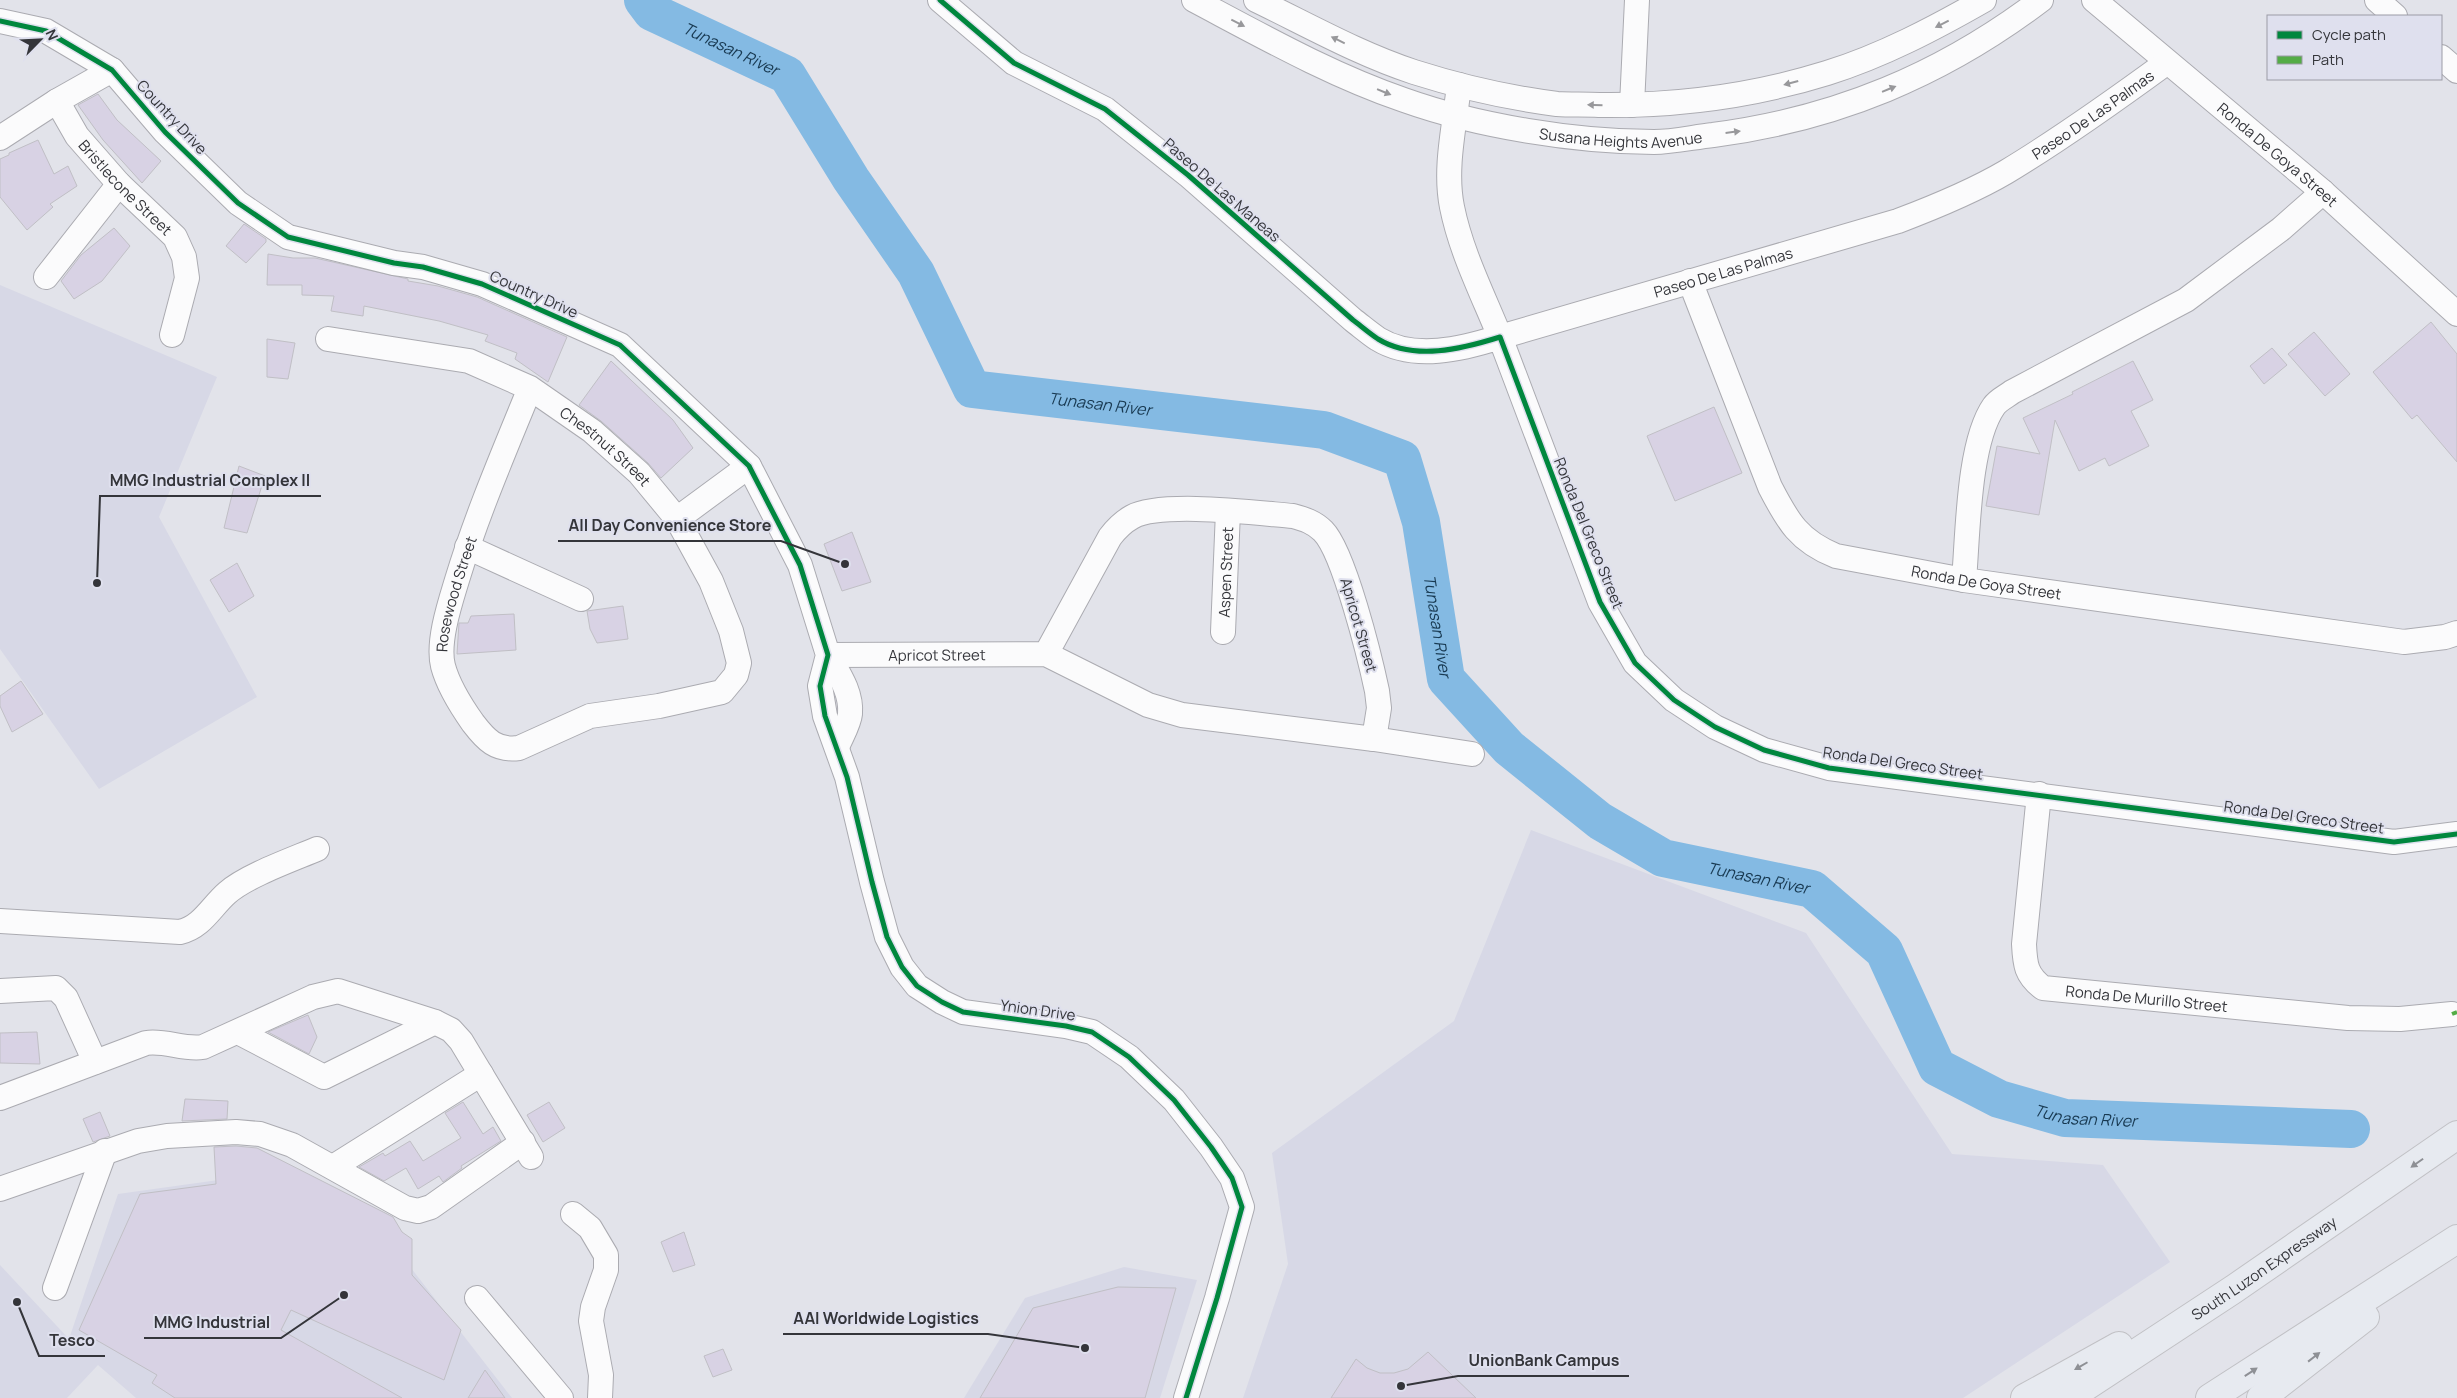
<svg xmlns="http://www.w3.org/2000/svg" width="2457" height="1398" font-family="Manrope,sans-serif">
<rect width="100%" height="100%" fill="#e2e3ea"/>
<g fill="#d7d8e6">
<path d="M 0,285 L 217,377 L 159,517 L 257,697 L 99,789 L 0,649 Z"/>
<path d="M 1531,830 L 1806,933 L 1952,1154 L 2103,1165 L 2170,1262 L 1963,1398 L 1243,1398 L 1288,1264 L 1272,1153 L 1454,1021 Z"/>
<path d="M 240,1177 L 411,1268 L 512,1398 L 136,1398 L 98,1365 L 67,1398 L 0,1398 L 0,1265 L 69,1339 L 118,1194 Z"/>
<path d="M 1124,1267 L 1197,1280 L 1160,1398 L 964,1398 L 1025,1298 Z"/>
</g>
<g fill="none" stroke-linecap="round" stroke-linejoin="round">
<path stroke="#84bae3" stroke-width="38" id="s1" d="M 643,0 L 652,12 L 787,75 L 851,179 L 916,273 L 972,389 L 1324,430 L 1402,459 L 1421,522 L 1446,679 L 1509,748 L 1600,821 L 1663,858 L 1812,889 L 1884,951 L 1937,1067 L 1999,1099 L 2065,1118 L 2351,1129"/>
</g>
<g fill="#d8d2e4" stroke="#c0bfc5">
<path d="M 98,94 L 117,120 L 161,161 L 142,183 L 103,140 L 78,105 Z"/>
<path d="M 38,140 L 54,174 L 68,166 L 77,186 L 50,204 L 53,207 L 27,230 L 0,197 L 0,159 L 9,155 L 9,153 Z"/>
<path d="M 244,224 L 266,239 L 266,242 L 246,263 L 226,246 Z"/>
<path d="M 114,228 L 130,246 L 102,281 L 74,299 L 61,281 L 81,255 Z"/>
<path d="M 268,254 L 293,258 L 315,258 L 408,279 L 408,281 L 438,286 L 477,297 L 567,337 L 548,382 L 515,359 L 517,353 L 485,341 L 488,335 L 439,321 L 364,306 L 363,316 L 331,311 L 334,296 L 302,295 L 302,285 L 267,285 Z"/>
<path d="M 2431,322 L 2457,354 L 2457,462 L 2417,415 L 2412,419 L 2373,372 Z"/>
<path d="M 2314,332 L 2350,374 L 2325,396 L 2288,354 Z"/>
<path d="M 267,339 L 295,343 L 288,379 L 267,377 Z"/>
<path d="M 2272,348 L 2287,365 L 2264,384 L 2250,366 Z"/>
<path d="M 611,361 L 673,420 L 693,448 L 661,478 L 648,463 L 601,421 L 579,405 Z"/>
<path d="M 2133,361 L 2153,400 L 2131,411 L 2149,446 L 2109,466 L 2105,458 L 2079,471 L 2055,420 L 2039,515 L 1986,506 L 1997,446 L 2040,454 L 2023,418 L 2073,394 L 2072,392 Z"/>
<path d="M 1714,407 L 1742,473 L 1675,501 L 1647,436 Z"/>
<path d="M 239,466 L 265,476 L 247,533 L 224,528 Z"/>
<path d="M 852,532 L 871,582 L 842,591 L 824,544 Z"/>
<path d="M 237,563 L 254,596 L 229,612 L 210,580 Z"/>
<path d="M 623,606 L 628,639 L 597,643 L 590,629 L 587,611 Z"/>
<path d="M 514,614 L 516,650 L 457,654 L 459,623 L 468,623 L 471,616 Z"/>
<path d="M 21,681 L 43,714 L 12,732 L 0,706 L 0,696 Z"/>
<path d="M 308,1015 L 317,1037 L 309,1054 L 268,1032 Z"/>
<path d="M 37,1032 L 40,1064 L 0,1063 L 0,1033 Z"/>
<path d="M 185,1099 L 228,1101 L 227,1119 L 182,1121 Z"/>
<path d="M 463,1102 L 483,1134 L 493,1127 L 501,1141 L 461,1166 L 462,1168 L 443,1182 L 439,1176 L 418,1189 L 406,1168 L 384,1181 L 359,1167 L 383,1153 L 385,1156 L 410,1141 L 423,1161 L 461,1138 L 445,1113 Z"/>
<path d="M 549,1102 L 565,1128 L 543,1142 L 527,1115 Z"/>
<path d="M 100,1112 L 110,1136 L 93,1142 L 83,1119 Z"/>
<path d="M 236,1146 L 257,1148 L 393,1217 L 402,1232 L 412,1239 L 412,1275 L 461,1330 L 444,1380 L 291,1310 L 281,1330 L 402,1398 L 175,1398 L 152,1383 L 157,1375 L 79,1330 L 140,1194 L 216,1184 L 214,1147 Z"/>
<path d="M 684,1232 L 695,1265 L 673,1272 L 661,1242 Z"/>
<path d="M 1118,1287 L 1176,1288 L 1145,1398 L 980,1398 L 1033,1308 Z"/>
<path d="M 723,1349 L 732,1370 L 713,1377 L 704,1356 Z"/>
<path d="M 1428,1352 L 1476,1398 L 1331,1398 L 1356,1359 L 1367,1368 L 1380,1373 L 1394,1373 L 1408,1369 Z"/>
<path d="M 485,1370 L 505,1398 L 468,1398 Z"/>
</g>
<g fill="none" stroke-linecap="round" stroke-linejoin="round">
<defs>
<g id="minor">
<path d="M 940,0 L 1014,63 L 1105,109 L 1188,175 L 1353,320 C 1361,326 1369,333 1378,339 C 1414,361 1462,349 1500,337 L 1600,602 L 1635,663 L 1674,700 L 1715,727 L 1764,750 L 1829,768 L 2394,842 L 2457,834"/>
<path id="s2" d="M 1194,0 C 1262,36 1331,75 1404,100 C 1477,126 1576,142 1654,142 C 1673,142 1694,137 1713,135 C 1836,119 1942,75 2041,0"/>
<path d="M 1256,0 C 1308,25 1359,54 1414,72 C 1458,86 1510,98 1557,104 C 1571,105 1585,104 1599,105 C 1677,106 1753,96 1827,73 C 1882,56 1935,28 1984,0"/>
<path id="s3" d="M 2094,0 L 2323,192 L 2457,314"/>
<path d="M 2377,0 L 2395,16"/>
<path d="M 0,21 L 46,31 L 112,70 L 165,132 L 238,203 L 288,237 L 394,263 L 423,267 L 482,284 L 620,345 L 749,466 L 800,565 L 828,655 L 820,686 L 825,716 L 847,777 L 872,882 L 887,937 L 902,967 L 917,986 L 942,1002 L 963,1012 L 1066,1026 L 1092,1032 L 1129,1057 L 1174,1100 L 1211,1147 L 1232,1178 L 1242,1207 L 1217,1298 L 1186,1398"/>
<path d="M 2441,57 L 2457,71"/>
<path id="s4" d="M 1459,85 C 1455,124 1444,168 1452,207 C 1461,252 1483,295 1500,337 L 1898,221 C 1935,207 1972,192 2006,172 C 2061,139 2114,101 2166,63"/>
<path id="s5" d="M 57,101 L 77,136 L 119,184 L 175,237 L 184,257 L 187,278 L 172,335"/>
<path d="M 1632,105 L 1637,0"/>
<path d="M 0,138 L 57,101 L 112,70"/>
<path d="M 46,277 L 119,184"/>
<path id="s6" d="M 1690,281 L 1770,487 C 1788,522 1799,541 1836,556 L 1964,580 L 2404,642 L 2445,637 L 2457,633"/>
<path id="s7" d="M 328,339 L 469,361 L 530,388 L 592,431 L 639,473 L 677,519 L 711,581 L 731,631 L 739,663 L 736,675 L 722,692 L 659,706 L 590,716 L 519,748 C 496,751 486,740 473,723 C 461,706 448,685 443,666 C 437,642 450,603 457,580 C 477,514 504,452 530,388"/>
<path d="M 677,519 L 749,466"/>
<path d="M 467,547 L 581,599"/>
<path d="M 1964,580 C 1968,534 1968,443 1994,406 C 1998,400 2007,396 2012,392 L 2186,300 L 2281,229 L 2323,192"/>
<path id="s8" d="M 1223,632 L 1228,511"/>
<path id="s9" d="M 828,655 L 1046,654 L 1148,705 L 1182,715 L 1374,739 L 1379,708 L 1377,691 C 1370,658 1344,552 1323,531 C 1314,522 1304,519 1293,516 C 1256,513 1161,501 1132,517 C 1123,522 1116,529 1110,537 L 1046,654"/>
<path d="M 828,655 C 838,673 852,692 850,714 C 849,724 841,737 837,747"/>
<path d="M 1374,739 L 1472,754"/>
<path id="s10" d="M 2039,794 L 2024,944 C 2025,965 2026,975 2043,988 L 2348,1018 L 2400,1019 L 2452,1014"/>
<path d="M 0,921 L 180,932 C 202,927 211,907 227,893 C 246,876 291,860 317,849"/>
<path d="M 0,991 L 56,988 L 66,998 L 95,1062"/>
<path d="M 238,1032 L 324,1077 L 435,1022"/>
<path d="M 0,1098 L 146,1043 C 166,1040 183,1050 203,1047 L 313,997 L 338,991 L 435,1022 L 451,1030 L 461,1041 L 531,1157"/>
<path d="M 333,1167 L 481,1074"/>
<path d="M 0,1189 L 138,1141 L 167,1136 L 236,1132 L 260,1134 L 292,1145 L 405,1208 L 418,1211 L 431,1207 L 523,1142"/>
<path d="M 573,1214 L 590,1228 L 606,1255 L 606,1270 L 593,1307 L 591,1321 L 601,1375 L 600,1398"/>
<path d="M 55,1288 L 105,1151"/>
<path d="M 477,1298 L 561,1398"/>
</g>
<g id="motorway">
<path d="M 2025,1398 L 2119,1346"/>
<path id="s11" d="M 2068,1398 L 2234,1289 L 2457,1135"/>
<path d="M 2210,1398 L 2457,1239"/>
<path d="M 2261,1398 L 2365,1317"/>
</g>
</defs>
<use href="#minor" stroke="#ababb1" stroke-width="26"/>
<use href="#motorway" stroke="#c1c1c5" stroke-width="30"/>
<use href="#minor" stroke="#fbfbfc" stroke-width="24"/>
<use href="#motorway" stroke="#e7eaf0" stroke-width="28"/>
<path stroke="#54ac46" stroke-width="4" stroke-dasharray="8 4" stroke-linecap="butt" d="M 2452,1014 L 2457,1012"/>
<defs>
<g id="cycleway">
<path d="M 940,0 L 1014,63 L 1105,109 L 1188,175 L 1353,320 C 1361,326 1369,333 1378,339 C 1414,361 1462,349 1500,337 L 1600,602 L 1635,663 L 1674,700 L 1715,727 L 1764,750 L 1829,768 L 2394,842 L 2457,834"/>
<path d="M 0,21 L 46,31 L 112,70 L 165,132 L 238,203 L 288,237 L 394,263 L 423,267 L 482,284 L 620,345 L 749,466 L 800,565 L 828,655 L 820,686 L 825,716 L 847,777 L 872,882 L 887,937 L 902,967 L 917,986 L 942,1002 L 963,1012 L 1066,1026 L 1092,1032 L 1129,1057 L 1174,1100 L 1211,1147 L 1232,1178 L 1242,1207 L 1217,1298 L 1186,1398"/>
</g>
</defs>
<use href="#cycleway" stroke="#dfe0ee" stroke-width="8"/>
<use href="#cycleway" stroke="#00873e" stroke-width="5"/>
</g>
<defs><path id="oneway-solid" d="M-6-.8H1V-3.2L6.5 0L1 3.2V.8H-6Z" transform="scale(1.25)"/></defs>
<g fill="#98989b">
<use href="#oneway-solid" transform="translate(1238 23) rotate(27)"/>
<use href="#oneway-solid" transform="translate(1942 24) rotate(153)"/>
<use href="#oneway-solid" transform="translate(1338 40) rotate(-154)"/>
<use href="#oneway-solid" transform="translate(1791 83) rotate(165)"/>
<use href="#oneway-solid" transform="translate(1889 89) rotate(-22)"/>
<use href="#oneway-solid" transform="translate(1384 92) rotate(22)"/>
<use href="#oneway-solid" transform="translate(1595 105) rotate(-179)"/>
<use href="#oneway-solid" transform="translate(1733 132) rotate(-7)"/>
</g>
<g fill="#8e9095">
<use href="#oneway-solid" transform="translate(2417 1163) rotate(145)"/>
<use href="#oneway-solid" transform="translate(2314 1357) rotate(-38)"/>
<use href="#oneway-solid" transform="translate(2081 1366) rotate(150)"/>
<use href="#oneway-solid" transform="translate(2251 1372) rotate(-33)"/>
</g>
<g text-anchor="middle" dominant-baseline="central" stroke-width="4" stroke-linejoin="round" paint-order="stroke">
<g font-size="15" fill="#34353a" stroke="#dfe0ee">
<text stroke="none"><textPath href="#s4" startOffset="899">Paseo De Las Palmas</textPath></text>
<text transform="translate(172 117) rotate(47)">Country Drive</text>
<text stroke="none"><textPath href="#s2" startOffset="454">Susana Heights Avenue</textPath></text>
<text stroke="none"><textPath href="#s3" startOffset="240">Ronda De Goya Street</textPath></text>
<text stroke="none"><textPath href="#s5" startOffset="111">Bristlecone Street</textPath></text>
<text transform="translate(1222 190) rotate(41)">Paseo De Las Maneas</text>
<text stroke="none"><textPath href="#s4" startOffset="494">Paseo De Las Palmas</textPath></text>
<text transform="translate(534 294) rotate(24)">Country Drive</text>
<text stroke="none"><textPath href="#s7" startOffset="305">Chestnut Street</textPath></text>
<text transform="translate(1589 533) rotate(68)">Ronda Del Greco Street</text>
<text stroke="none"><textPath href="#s8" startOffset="60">Aspen Street</textPath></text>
<text stroke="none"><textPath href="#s6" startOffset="472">Ronda De Goya Street</textPath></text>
<text stroke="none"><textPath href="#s7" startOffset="1006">Rosewood Street</textPath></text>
<text transform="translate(1359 625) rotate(74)">Apricot Street</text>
<text stroke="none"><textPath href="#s9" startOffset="109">Apricot Street</textPath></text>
<text transform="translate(1903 763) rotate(8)">Ronda Del Greco Street</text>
<text transform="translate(2304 817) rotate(8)">Ronda Del Greco Street</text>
<text stroke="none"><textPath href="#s10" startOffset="305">Ronda De Murillo Street</textPath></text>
<text transform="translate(1038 1010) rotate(8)">Ynion Drive</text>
<text stroke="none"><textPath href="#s11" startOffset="235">South Luzon Expressway</textPath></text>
</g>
<g font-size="16" font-style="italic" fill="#183951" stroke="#dfe0ee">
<text stroke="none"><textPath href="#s1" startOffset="102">Tunasan River</textPath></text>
<text stroke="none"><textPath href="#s1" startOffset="658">Tunasan River</textPath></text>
<text stroke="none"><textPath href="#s1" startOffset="1138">Tunasan River</textPath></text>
<text stroke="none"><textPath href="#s1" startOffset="1572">Tunasan River</textPath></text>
<text stroke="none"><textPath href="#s1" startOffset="2008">Tunasan River</textPath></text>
</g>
</g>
<path fill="none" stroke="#34353a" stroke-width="2" d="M97 583L100 496H321M845 564L781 541H558M1085 1348L988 1334H783M344 1295L281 1338H144M17 1302L39 1356H105M1401 1386L1458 1376H1629"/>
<g fill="#34353a" stroke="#dfe0ee" stroke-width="2">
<circle cx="97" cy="583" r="5"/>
<circle cx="845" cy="564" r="5"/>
<circle cx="1085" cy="1348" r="5"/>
<circle cx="344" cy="1295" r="5"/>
<circle cx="17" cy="1302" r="5"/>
<circle cx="1401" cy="1386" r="5"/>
</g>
<g font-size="16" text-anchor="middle" font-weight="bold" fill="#34353a" stroke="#dfe0ee" stroke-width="4" stroke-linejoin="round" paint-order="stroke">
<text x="210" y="486">MMG Industrial Complex II</text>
<text x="670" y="531">All Day Convenience Store</text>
<text x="886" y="1324">AAI Worldwide Logistics</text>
<text x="212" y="1328">MMG Industrial</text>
<text x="72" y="1346">Tesco</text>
<text x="1544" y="1366">UnionBank Campus</text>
</g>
<rect x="2267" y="15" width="175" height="65" fill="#dfe0ee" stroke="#9b9ca6"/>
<rect x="2277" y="31" width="25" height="8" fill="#00873e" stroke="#9b9ca6"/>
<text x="2312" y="40" font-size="15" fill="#34353a">Cycle path</text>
<rect x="2277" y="56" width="25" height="8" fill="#54ac46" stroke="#9b9ca6"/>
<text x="2312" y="65" font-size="15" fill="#34353a">Path</text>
<g transform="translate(40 40) rotate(66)" stroke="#dfe0ee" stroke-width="4" paint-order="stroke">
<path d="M0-4L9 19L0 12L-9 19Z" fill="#34353a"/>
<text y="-8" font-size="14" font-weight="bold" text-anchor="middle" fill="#34353a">N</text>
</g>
</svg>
